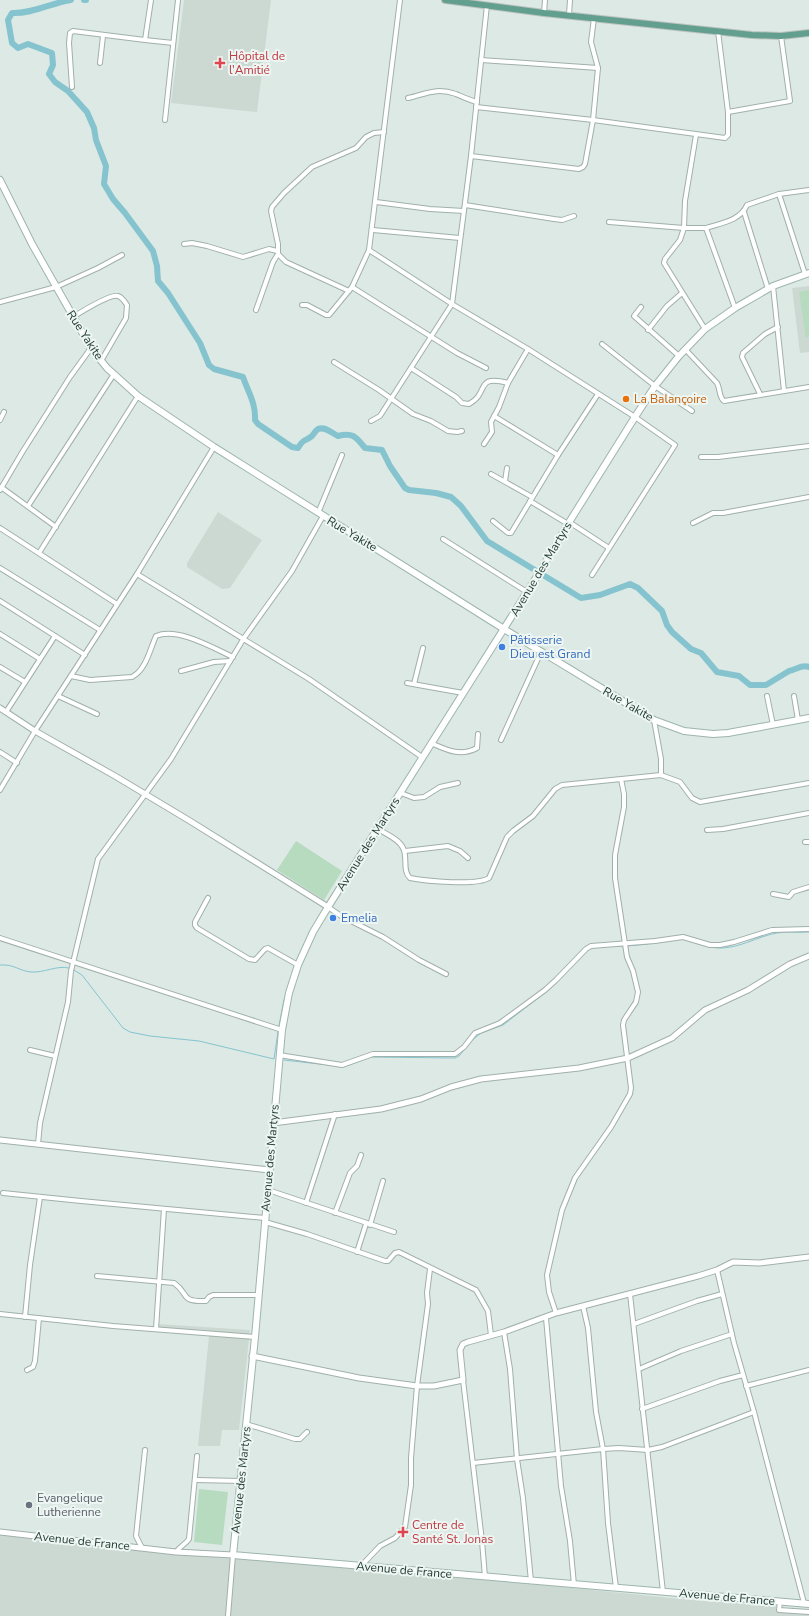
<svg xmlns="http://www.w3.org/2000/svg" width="809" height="1616" font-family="'Nunito Sans',sans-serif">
<rect width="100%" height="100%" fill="#dde9e4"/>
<g fill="#ccd9d3">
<path d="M 184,0 L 271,0 L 257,112 L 171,103 Z"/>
<path d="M 809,286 L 809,352 L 800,353 L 792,288 Z"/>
<path d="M 218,512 L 262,540 L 230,588 L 222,589 L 187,567 L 187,563 Z"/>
<path d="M 158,1324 L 250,1330 L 239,1430 L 222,1430 L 220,1446 L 198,1446 L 209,1336 L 158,1332 Z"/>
<path d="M 0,1535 L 55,1541 L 554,1586 L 680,1599 L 776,1606 L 778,1611 L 809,1613 L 809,1616 L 0,1616 Z"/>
</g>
<g fill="#b6dbbf">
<path d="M 809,290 L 809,337 L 806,338 L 799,292 Z"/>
<path d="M 296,841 L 342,871 L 324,900 L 277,870 Z"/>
<path d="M 199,1489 L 228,1492 L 222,1545 L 194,1542 Z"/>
</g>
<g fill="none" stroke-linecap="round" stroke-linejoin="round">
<g stroke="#85c4cf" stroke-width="1">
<path d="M 611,946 L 624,946"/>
<path d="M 627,946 L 648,944"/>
<path d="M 707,946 C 731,954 754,937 777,933 C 787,931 799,933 809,932"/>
<path d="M 0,965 C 15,964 19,971 31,972 C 44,973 57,965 69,968"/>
<path d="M 72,969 L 82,975 L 123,1028 L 130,1032 L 150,1036 L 199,1041 L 274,1059 L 278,1032"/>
<path d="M 549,990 L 568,971"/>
<path d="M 279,1026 L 284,1000"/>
<path d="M 471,1041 L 481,1033 L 503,1025 L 546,992"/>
<path d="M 284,1060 L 337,1066"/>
<path d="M 344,1067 L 371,1057 L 455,1058 L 459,1056 L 469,1044"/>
</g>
<g stroke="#85c4cf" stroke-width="6">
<path d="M 71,0 C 51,3 32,14 12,13 L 8,20 L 12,43 L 18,48 L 28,44 L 52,53 L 53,65 L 49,74 L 55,82 L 68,91 L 87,112 L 94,128 L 96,140 L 106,166 L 104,184 L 113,199 L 125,213 L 153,251 L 157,266 L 158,281 L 168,293 L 200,343 L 209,365 L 214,369 L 243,377 C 248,392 256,403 255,420 L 258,424 L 292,447 L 298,448 C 303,439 304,442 312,436 C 314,434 315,431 318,429 C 325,426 332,433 338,436 C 353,432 356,437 365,448 L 382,450 L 390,466 L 405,488 L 409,490 L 436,493 L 451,497 L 461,506 L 487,541 L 581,598 L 600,595 L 630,584 L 638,588 L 662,611 L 667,625 L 672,632 L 691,649 L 701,653 L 717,672 L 739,676 L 750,685 L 766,685 L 789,671 C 796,670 802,664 809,667"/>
<path d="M 84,0 L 86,0"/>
</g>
<defs>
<g id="minor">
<path d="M 400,0 L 369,250 L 452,304 L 528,349 L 635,417 L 675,445 L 592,575"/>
<path d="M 544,13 L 545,0"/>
<path d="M 569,15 L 570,0"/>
<path d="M 145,40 L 173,43"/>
<path d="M 481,60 L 598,68"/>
<path d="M 100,63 L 103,36"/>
<path d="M 72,87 L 69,43 L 70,33 L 73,31 L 145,40 L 151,0"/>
<path d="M 408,98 C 426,94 436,87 456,94 C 463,97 469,100 477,102"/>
<path d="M 476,107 L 593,120 L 725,138 L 728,135 L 728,112 L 718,31"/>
<path d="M 728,112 L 790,101 L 781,36"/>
<path d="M 165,120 L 178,0"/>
<path d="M 696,135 L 685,201 L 684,228 L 680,240 L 665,259 L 664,263 L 705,329"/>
<path d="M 471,156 L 579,169 L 583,167 L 585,164 L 593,120 L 598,68 L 591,42 L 594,18"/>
<path d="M 779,194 L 805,274"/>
<path d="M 376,202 L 430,209 L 464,211"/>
<path d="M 465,205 L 554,219 L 562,220 L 574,216"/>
<path d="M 744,212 L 768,289"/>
<path d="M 609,222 L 684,228 L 706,228 L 735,308"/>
<path d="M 706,228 C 721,223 740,221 747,205 L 779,194 L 809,190"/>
<path d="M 373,230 L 460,238"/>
<path d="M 184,244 L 192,243 L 207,246 L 243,257 L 269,249 L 277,251"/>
<path d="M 773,286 L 784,391"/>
<path d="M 352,287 L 457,353 L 486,368"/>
<path d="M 349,291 L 286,262 L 278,254 L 278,244 L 271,211 L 272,207 L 284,193 L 312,167 L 356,148 L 366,137 L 374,133 L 384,132"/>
<path d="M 0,302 L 56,287 L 98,268 L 122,255"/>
<path d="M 302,305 L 307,305 L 326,315 L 329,315 L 352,287 L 369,250"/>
<path d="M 641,307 L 634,316 L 679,356"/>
<path d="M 256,310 L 273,262 L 278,254"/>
<path d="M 73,317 C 81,312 110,294 118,296 C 122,297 125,302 127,305 L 126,318 L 101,361"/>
<path d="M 648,330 L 667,306 L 682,293"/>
<path d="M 602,344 L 655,386 L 692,411"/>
<path d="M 685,349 L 717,383 C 720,388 719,398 724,401 L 809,387"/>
<path d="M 334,362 L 379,390 L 413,414 L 431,421 L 448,431 L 457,432 L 462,431"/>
<path d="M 411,368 L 456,397 L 462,403 L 469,404 C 490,393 474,374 508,383"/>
<path d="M 760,394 L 742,357 L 743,353 L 765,334 L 778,327"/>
<path d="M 494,416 L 558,455"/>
<path d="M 0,420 L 4,412"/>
<path d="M 371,421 L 380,416 L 452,304 L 471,156 L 487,5"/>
<path d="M 484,444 L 492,432 L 491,422 L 499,407 L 508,383 L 528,349"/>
<path d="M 701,457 L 718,457 L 809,446"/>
<path d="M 491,474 L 532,497"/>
<path d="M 505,481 L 507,468"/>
<path d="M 1,487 L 56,527"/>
<path d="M 0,490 L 23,451 L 70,377 L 91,348"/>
<path d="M 530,501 L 568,524"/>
<path d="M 28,506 L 114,374"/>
<path d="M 318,513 L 342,455"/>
<path d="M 493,521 L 508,533 L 511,533 L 558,455 L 598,394"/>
<path d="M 569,522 L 609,548"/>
<path d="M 693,523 L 713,513 L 723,513 L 809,497"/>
<path d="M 0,528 L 117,604"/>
<path d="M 443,539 L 527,592"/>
<path d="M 39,553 L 138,396"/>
<path d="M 0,568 L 100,630"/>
<path d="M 137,574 L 309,679 L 422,757"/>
<path d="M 0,601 L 85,655"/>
<path d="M 0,634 L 40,659"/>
<path d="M 0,667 L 25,682"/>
<path d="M 181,671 L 214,662 L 230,661"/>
<path d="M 71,676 L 90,680 L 132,677 C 146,670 150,649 156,636 C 178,627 213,648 233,657"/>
<path d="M 407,683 L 463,693"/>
<path d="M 414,684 L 423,648"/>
<path d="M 58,696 L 97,714"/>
<path d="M 767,696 L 773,725"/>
<path d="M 794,696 L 798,720"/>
<path d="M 6,712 L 55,636"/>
<path d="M 654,720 L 661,759 L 661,775"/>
<path d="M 501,740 L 541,652"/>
<path d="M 431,743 C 447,750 460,757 477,748 L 478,734"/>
<path d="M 0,752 L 17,763"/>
<path d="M 0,790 L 35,731 L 137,574 L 214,447"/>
<path d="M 401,793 L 414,798 L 424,797 L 440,787 L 458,783"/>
<path d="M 378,829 C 386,834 399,839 403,848 C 408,857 402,871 410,878 C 426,881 476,886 489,878 L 507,837 L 513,831 L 533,816 L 555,789 L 562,785 L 661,775 L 680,782 L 692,798 L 700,802 L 809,783"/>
<path d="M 707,830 L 723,829 L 809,813"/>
<path d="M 805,842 L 809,842"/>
<path d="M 405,851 L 448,846 L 460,851 L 468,858"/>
<path d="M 773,894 L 789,897 L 793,892 L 809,887"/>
<path d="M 208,898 L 195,922 L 195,925 L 197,928 L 249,959 L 255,960 L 265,949 L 268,948 L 298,965"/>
<path d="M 328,907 L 341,916 L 383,937 L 419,960 L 446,974"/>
<path d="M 0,938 L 282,1030"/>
<path d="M 30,1050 L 55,1056"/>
<path d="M 279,1055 L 342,1065 L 373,1054 L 455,1054 L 464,1047 L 475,1033 L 500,1023 L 545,990 L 556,980 L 586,949 L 591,946 L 655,941 L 683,937 L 710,945 L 720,945 L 734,942 L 772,930 L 809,929"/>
<path d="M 38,1144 L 40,1123 L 68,1002 L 71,971 L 98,859 L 171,759 L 244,638 L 292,571 L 323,516"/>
<path d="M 268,1190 L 394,1232"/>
<path d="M 3,1193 L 81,1201 L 265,1218"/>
<path d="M 306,1203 L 335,1114"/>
<path d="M 335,1213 L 350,1173 L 357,1166 L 361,1155"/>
<path d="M 265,1222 L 307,1234 L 385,1261 L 388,1261 L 395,1253 L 399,1252 L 476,1290 L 488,1311 L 491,1335"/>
<path d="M 370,1225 L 383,1181"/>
<path d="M 357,1252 L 366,1224"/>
<path d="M 717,1270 L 734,1343 L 754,1412 L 804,1603"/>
<path d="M 97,1276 L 174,1283 C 190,1294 179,1302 206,1301 L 209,1297 L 213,1295 L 258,1295"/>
<path d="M 630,1294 L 663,1592"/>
<path d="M 583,1306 L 588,1328 L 596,1412 L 603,1449 L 608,1523 L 616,1588"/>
<path d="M 556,1313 L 549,1292 L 547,1275 L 562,1210 L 575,1178 L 611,1127 L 630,1094 L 631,1088 L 623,1025 L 624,1020 L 636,1002 L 638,992 L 633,971 L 627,957 L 615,878 L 615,855 L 624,807 L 624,794 L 621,779"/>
<path d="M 0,1314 L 113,1326 L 255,1337"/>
<path d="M 25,1317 L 30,1265 L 40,1197"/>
<path d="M 546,1318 L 561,1486 L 570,1541 L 574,1585"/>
<path d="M 634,1324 L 697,1301 L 722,1294"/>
<path d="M 156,1329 L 164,1209"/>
<path d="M 504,1332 L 510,1369 L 517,1459 L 523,1498 L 531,1581"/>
<path d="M 639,1369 L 681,1351 L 732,1334"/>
<path d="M 27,1370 L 33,1367 L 35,1361 L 39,1318"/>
<path d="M 463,1380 L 482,1541 L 485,1577"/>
<path d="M 746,1386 L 809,1370"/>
<path d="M 642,1409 L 720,1381 L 743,1375"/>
<path d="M 246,1424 L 295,1439 L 300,1439 L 307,1432"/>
<path d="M 473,1463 L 603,1449 L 619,1448 L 648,1450 L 662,1447 L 754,1412"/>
<path d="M 196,1480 L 241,1481"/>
<path d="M 142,1548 L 136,1536 L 145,1450"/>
<path d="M 176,1552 C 180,1546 186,1544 189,1539 L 197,1456"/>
<path d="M 361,1566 L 380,1546 L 395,1538 L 405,1527 L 411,1485 L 411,1458 L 417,1386 L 428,1304 L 427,1293 L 430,1269"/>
<path d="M 780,1602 L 779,1610 L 809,1612"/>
<path d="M 228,1616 L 233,1555"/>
</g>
<g id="tertiary">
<path d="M 0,708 L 35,731 L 115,776 L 190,821 L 328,907"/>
<path d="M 273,1123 L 381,1109 L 421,1099 L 451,1087 L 481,1079 L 579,1068 L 628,1058 L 672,1038 L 705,1010 L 748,990 L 790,964 L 809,956"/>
<path d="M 0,1140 L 269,1170"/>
<path d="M 252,1356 L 359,1378 L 417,1386 L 434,1386 L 463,1380 L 460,1350 L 463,1344 L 468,1342 L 504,1332 L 556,1313 L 698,1276 L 717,1270 L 733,1262 L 759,1263 L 809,1257"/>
<path d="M 0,1532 L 176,1552 L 233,1555"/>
</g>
<g id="secondary">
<path d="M 0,180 L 32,244 L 91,348 L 107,368 L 138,396 L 214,447 L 504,629 L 654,720 L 684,731 L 713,734 L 728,733 L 809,718"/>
<path d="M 809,273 L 773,286 L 735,308 L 705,329 L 679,356 L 655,386 L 635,417 L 568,524 L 541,570 L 328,907 L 313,932 L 298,965 L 289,993 L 282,1030 L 255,1337 L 233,1555 L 809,1604"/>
</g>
<path id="primary" d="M 445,0 L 544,13 L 752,35 L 781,36 L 809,33"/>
</defs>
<use href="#minor" stroke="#a0b0ab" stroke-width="6"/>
<use href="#tertiary" stroke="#a0b0ab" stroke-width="7"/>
<use href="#secondary" stroke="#9db5ac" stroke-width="8"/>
<use href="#primary" stroke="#bcc3c1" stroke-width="8"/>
<use href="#minor" stroke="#fff" stroke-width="4"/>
<use href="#tertiary" stroke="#fff" stroke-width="5"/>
<use href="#secondary" stroke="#fff" stroke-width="6"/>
<use href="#primary" stroke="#629f8e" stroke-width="6"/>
</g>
<g fill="#e0444e" stroke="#edf6f2" stroke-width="1.5">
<path d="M218 57h4v4h4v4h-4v4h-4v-4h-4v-4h4z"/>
<path d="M401 1526h4v4h4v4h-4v4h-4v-4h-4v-4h4z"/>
</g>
<circle fill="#e8710a" stroke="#edf6f2" stroke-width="1.5" cx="626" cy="399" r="4"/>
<g fill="#3f7fe0" stroke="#edf6f2" stroke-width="1.5">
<circle cx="502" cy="647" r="4"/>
<circle cx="333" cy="918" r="4"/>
</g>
<circle fill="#6b7280" stroke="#edf6f2" stroke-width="1.5" cx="29" cy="1505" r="4"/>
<g text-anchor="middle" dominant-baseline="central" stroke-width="4" stroke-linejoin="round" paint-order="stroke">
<g font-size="12" fill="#be3a42" stroke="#edf6f2" text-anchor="start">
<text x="229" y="56">Hôpital de<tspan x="229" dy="14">l'Amitié</tspan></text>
<text x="412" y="1525">Centre de<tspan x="412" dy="14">Santé St. Jonas</tspan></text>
</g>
<g font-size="12" fill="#1f3831" stroke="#edf6f2">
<text transform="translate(85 335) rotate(57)">Rue Yakite</text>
<text transform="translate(352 534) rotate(31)">Rue Yakite</text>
<text transform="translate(541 569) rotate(-59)">Avenue des Martyrs</text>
<text transform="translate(628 704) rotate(30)">Rue Yakite</text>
<text transform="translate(368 844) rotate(-58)">Avenue des Martyrs</text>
<text transform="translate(270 1158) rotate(-85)">Avenue des Martyrs</text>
<text transform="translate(241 1480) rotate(-84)">Avenue des Martyrs</text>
<text transform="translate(82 1541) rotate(6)">Avenue de France</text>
<text transform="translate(404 1570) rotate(5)">Avenue de France</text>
<text transform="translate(727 1597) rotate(5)">Avenue de France</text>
</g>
<g font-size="12" fill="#c56008" stroke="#edf6f2" text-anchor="start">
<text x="634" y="399">La Balançoire</text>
</g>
<g font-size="12" fill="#366cbe" stroke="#edf6f2" text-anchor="start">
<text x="510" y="640">Pâtisserie<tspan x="510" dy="14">Dieu est Grand</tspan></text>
<text x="341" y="918">Emelia</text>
</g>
<g font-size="12" fill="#5b616d" stroke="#edf6f2" text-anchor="start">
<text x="37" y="1498">Evangelique<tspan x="37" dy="14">Lutherienne</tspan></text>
</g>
</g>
</svg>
